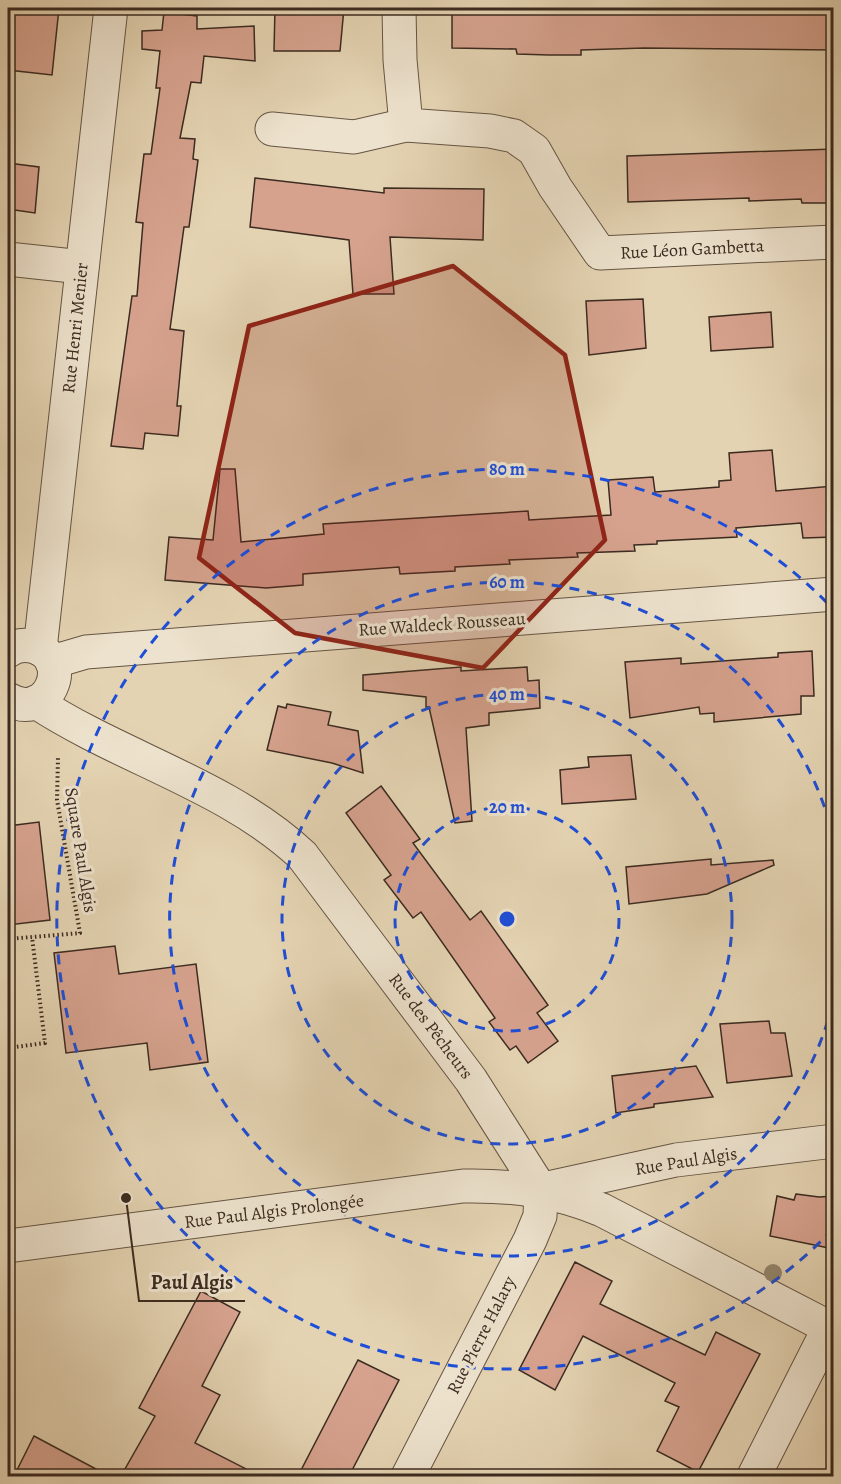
<svg xmlns="http://www.w3.org/2000/svg" width="841" height="1484" font-family="Alegreya,serif">
<rect width="100%" height="100%" fill="#e4d3b2"/>
<filter id="stains"><feTurbulence type="fractalNoise" baseFrequency=".00333" numOctaves="4"/><feColorMatrix values="0 0 0 0 .2 0 0 0 0 .09 0 0 0 0 .02 0 0 0 .5 -.17"/></filter>
<radialGradient id="worn" r=".72"><stop offset=".6" stop-color="#630" stop-opacity="0"/><stop offset="1" stop-color="#630" stop-opacity=".3"/></radialGradient>
<g fill="#d6a28e" stroke="#3b2b20" stroke-width="1.5">
<path d="M 14,8 L 59,8 L 52,75 L 8,70 Z"/>
<path d="M 275,8 L 344,8 L 340,51 L 274,51 Z"/>
<path d="M 452,8 L 834,8 L 834,50 L 644,48 L 581,50 L 581,55 L 549,55 L 517,54 L 516,49 L 452,48 Z"/>
<path d="M 164,12 L 197,16 L 197,29 L 254,26 L 255,61 L 204,56 L 201,83 L 191,82 L 180,138 L 195,139 L 193,159 L 198,160 L 189,227 L 184,227 L 170,329 L 184,331 L 177,406 L 181,406 L 178,436 L 145,433 L 143,449 L 111,446 L 132,296 L 137,296 L 143,223 L 136,222 L 144,154 L 151,154 L 160,88 L 156,88 L 160,51 L 142,49 L 142,31 L 162,30 Z"/>
<path d="M 834,149 L 834,197 L 829,197 L 829,203 L 802,203 L 801,199 L 749,201 L 749,198 L 628,202 L 627,156 Z"/>
<path d="M 8,163 L 39,167 L 35,213 L 8,209 Z"/>
<path d="M 255,178 L 384,193 L 384,188 L 484,189 L 483,240 L 390,237 L 394,294 L 353,294 L 349,240 L 250,227 Z"/>
<path d="M 643,299 L 646,348 L 589,355 L 586,301 Z"/>
<path d="M 771,312 L 773,347 L 711,351 L 709,317 Z"/>
<path d="M 772,450 L 776,491 L 834,486 L 834,537 L 803,538 L 801,523 L 736,528 L 737,537 L 657,541 L 657,544 L 634,545 L 635,551 L 577,553 L 578,557 L 509,560 L 510,564 L 455,567 L 455,571 L 400,574 L 399,567 L 303,574 L 303,585 L 266,588 L 165,580 L 169,537 L 213,540 L 220,469 L 235,469 L 241,542 L 324,534 L 323,524 L 528,511 L 529,520 L 611,515 L 608,480 L 653,477 L 655,492 L 719,487 L 719,481 L 731,480 L 729,453 Z"/>
<path d="M 812,651 L 814,696 L 801,696 L 801,714 L 714,722 L 714,713 L 700,714 L 699,707 L 630,718 L 625,662 L 681,658 L 681,664 L 778,657 L 778,653 Z"/>
<path d="M 461,667 L 461,671 L 527,667 L 528,681 L 539,680 L 540,708 L 489,713 L 489,725 L 466,728 L 472,821 L 455,823 L 429,707 L 426,707 L 426,697 L 363,690 L 363,675 Z"/>
<path d="M 287,704 L 331,712 L 328,725 L 358,731 L 363,773 L 332,763 L 267,750 L 278,706 L 286,708 Z"/>
<path d="M 631,755 L 636,799 L 562,804 L 560,770 L 589,767 L 588,757 Z"/>
<path d="M 381,786 L 420,839 L 413,843 L 470,920 L 481,911 L 548,1005 L 537,1013 L 558,1041 L 528,1063 L 516,1046 L 510,1050 L 489,1022 L 495,1018 L 421,912 L 413,918 L 384,880 L 391,875 L 346,813 Z"/>
<path d="M 39,822 L 50,920 L 8,925 L 8,826 Z"/>
<path d="M 711,859 L 711,865 L 773,860 L 774,865 L 707,894 L 629,904 L 626,867 Z"/>
<path d="M 115,946 L 119,974 L 196,964 L 208,1062 L 150,1070 L 147,1043 L 66,1053 L 54,953 Z"/>
<path d="M 769,1021 L 771,1033 L 785,1033 L 792,1076 L 727,1083 L 720,1024 Z"/>
<path d="M 696,1066 L 713,1097 L 654,1104 L 654,1107 L 616,1113 L 612,1076 Z"/>
<path d="M 796,1194 L 819,1197 L 834,1196 L 834,1249 L 770,1236 L 777,1196 L 794,1200 Z"/>
<path d="M 575,1262 L 612,1281 L 600,1304 L 705,1355 L 716,1332 L 760,1354 L 698,1472 L 657,1451 L 679,1407 L 665,1401 L 675,1383 L 583,1336 L 555,1390 L 519,1370 Z"/>
<path d="M 201,1291 L 240,1312 L 202,1386 L 220,1395 L 195,1443 L 260,1476 L 121,1476 L 155,1416 L 139,1408 Z"/>
<path d="M 358,1360 L 399,1380 L 349,1476 L 298,1476 Z"/>
<path d="M 34,1436 L 109,1476 L 14,1476 Z"/>
</g>
<g fill="none" stroke-linecap="round" stroke-linejoin="round">
<defs>
<g id="minor">
<path d="M 399,8 L 400,60 L 406,125 L 490,131 L 514,136 L 534,150 L 555,187 L 600,253 L 834,242"/>
<path d="M 272,129 L 354,137 L 406,125"/>
<path d="M 8,259 L 82,267"/>
<path d="M 40,649 L 111,8"/>
<path d="M 8,651 C 16,645 25,644 35,647 C 75,661 47,723 8,699"/>
<path d="M 52,662 L 86,652 L 834,594"/>
<path d="M 36,702 C 121,758 227,785 302,855 L 471,1080 L 541,1190"/>
<path d="M 543,1189 L 676,1160 L 834,1141"/>
<path d="M 8,1246 L 463,1186 C 513,1185 556,1191 602,1210 L 834,1330"/>
<path d="M 408,1476 L 530,1240 L 540,1216 L 541,1190"/>
<path d="M 754,1476 L 829,1328"/>
</g>
</defs>
<use href="#minor" stroke="#655544" stroke-width="35"/>
<g stroke="#3b2b20" stroke-width="4" stroke-dasharray="1.5 3" stroke-linecap="butt">
<path d="M 8,939 L 80,933 L 57,800 L 58,757"/>
<path d="M 8,1048 L 45,1043 L 32,937"/>
</g>
<use href="#minor" stroke="#ede2cd" stroke-width="33"/>
</g>
<circle fill="#94876e" cx="773" cy="1273" r="9"/>
<path fill="#8f2418" fill-opacity="0.2" stroke="#8f2418" stroke-width="4.5" stroke-linejoin="round" d="M 453,266 L 565,355 L 605,540 L 483,668 L 295,633 L 199,558 L 249,326 Z"/>
<g fill="none" stroke="#1d4ed8" stroke-width="3" stroke-dasharray="10 8">
<circle cx="507" cy="919" r="112"/>
<circle cx="507" cy="919" r="225"/>
<path d="M833 1003A337 337 0 1 1 833 835"/>
<path d="M833 1229A450 450 0 1 1 833 609"/>
</g>
<g text-anchor="middle" dominant-baseline="central" stroke-width="6" stroke-linejoin="round" paint-order="stroke">
<g font-size="18" fill="#3b2b20" stroke="#ede2cd">
<text transform="translate(692 249) rotate(-3)">Rue Léon Gambetta</text>
<text transform="translate(75 328) rotate(-84)">Rue Henri Menier</text>
<text transform="translate(442 624) rotate(-4)">Rue Waldeck Rousseau</text>
<text transform="translate(81 850) rotate(81)">Square Paul Algis</text>
<text transform="translate(431 1026) rotate(53)">Rue des Pêcheurs</text>
<text transform="translate(686 1161) rotate(-9)">Rue Paul Algis</text>
<text transform="translate(274 1211) rotate(-7)">Rue Paul Algis Prolongée</text>
<text transform="translate(481 1335) rotate(-63)">Rue Pierre Halary</text>
</g>
</g>
<circle cx="507" cy="919" r="9" fill="#1d4ed8" stroke="#ede2cd" stroke-width="3"/>
<g font-size="18" text-anchor="middle" font-weight="bold" fill="#1d4ed8" stroke="#ede2cd" stroke-width="6" stroke-linejoin="round" paint-order="stroke">
<text x="507" y="475">80 m</text>
<text x="507" y="588">60 m</text>
<text x="507" y="700">40 m</text>
<text x="507" y="813">20 m</text>
</g>
<path fill="none" stroke="#3b2b20" stroke-width="2" d="M126 1198L139 1301H245"/>
<circle fill="#3b2b20" stroke="#ede2cd" stroke-width="2" cx="126" cy="1198" r="6"/>
<g font-size="20" text-anchor="middle" font-weight="bold" fill="#3b2b20" stroke="#ede2cd" stroke-width="6" stroke-linejoin="round" paint-order="stroke">
<text x="192" y="1289">Paul Algis</text>
</g>
<rect width="841" height="1484" fill="none" stroke="#e4d3b2" stroke-width="30"/>
<rect x="9" y="9" width="823" height="1466" fill="none" stroke="#3b2b20" stroke-width="3"/>
<rect x="15" y="15" width="811" height="1454" fill="none" stroke="#3b2b20" stroke-width="1.5"/>
<rect width="100%" height="100%" filter="url(#stains)"/>
<rect width="100%" height="100%" fill="url(#worn)"/>
</svg>
